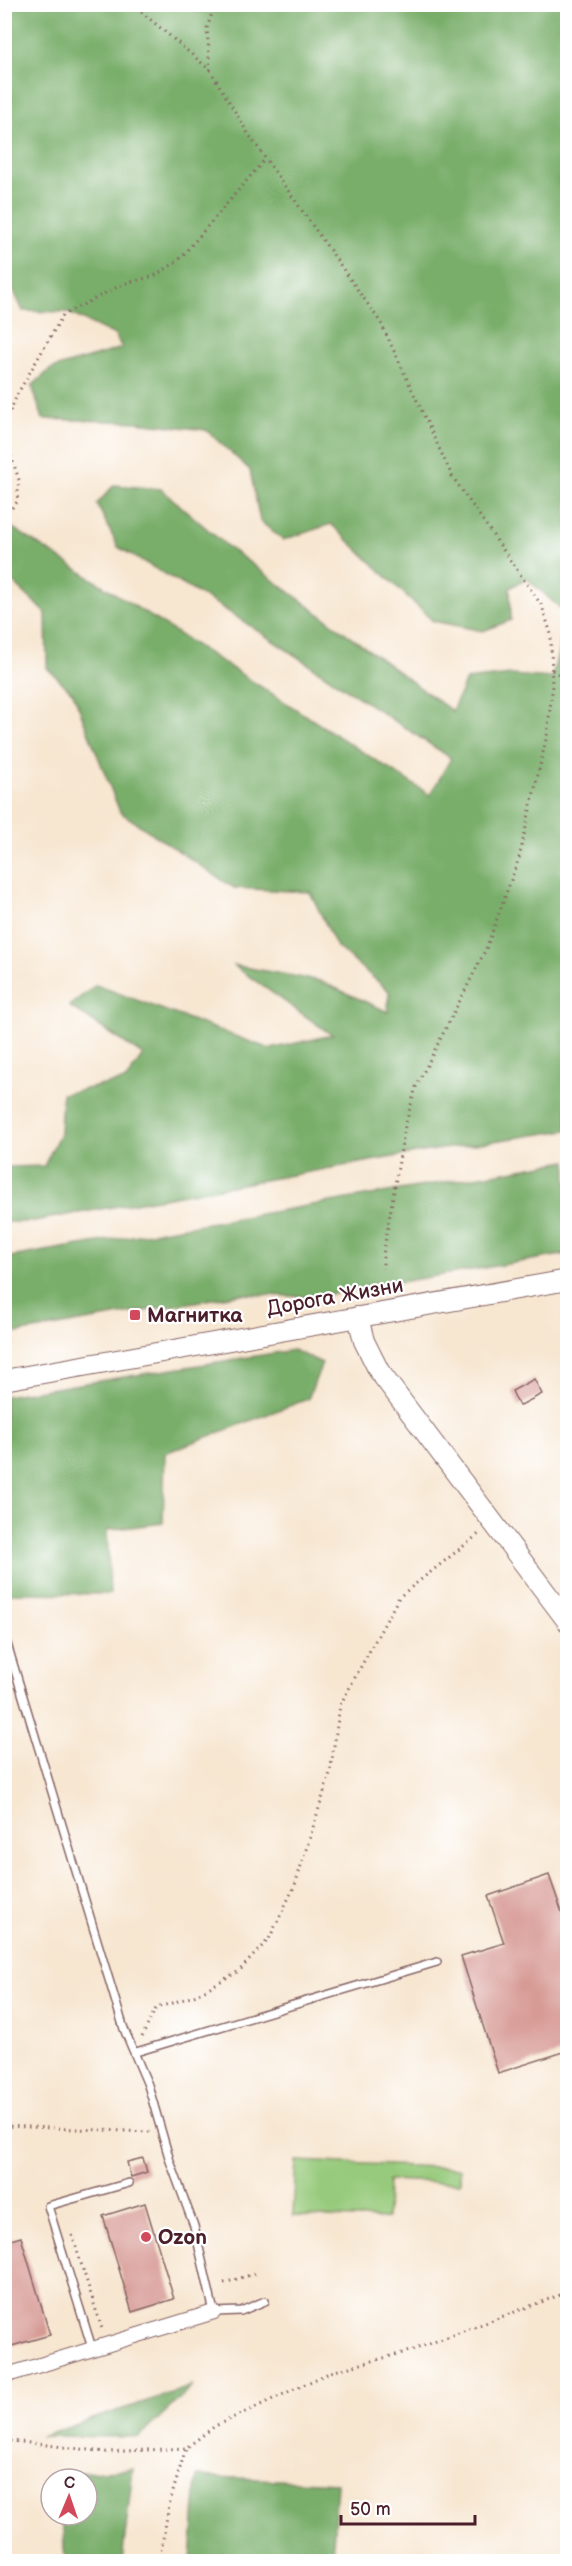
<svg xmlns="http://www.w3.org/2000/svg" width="572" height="2566" font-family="'Balsamiq Sans',sans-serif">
<rect width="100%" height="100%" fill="#fff"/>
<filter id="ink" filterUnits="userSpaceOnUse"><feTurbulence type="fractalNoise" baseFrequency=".0167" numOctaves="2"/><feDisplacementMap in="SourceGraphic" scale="12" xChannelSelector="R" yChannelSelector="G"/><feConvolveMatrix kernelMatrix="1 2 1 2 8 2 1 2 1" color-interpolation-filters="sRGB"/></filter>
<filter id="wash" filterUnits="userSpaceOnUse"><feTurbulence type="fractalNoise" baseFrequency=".008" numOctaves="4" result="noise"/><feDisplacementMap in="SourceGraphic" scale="24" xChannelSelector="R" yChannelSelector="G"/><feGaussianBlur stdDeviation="1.35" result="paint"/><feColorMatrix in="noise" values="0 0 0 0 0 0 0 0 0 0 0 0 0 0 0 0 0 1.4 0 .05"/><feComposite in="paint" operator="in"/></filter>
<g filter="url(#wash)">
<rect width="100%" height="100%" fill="#f7e6d0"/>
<path fill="#97ca7b" stroke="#707453" stroke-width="1.5" d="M 296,2161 L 460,2168 L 460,2183 L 388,2180 L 387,2219 L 293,2216 Z"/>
<g fill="#79ae6b" stroke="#62664b" stroke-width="1.5">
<path d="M 5,4 L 567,5 L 567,1130 L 416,1153 L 28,1222 L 5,1222 L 5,1167 L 44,1166 L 60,1133 L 62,1094 L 126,1080 L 143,1055 L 69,1006 L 96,985 L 270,1049 L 332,1035 L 233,965 L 320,981 L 388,1012 L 389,991 L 337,947 L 310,892 L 234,888 L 120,812 L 73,693 L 47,668 L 46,613 L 5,575 L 5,523 L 430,795 L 451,758 L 220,606 L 118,547 L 97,504 L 114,485 L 161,489 L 227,546 L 452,711 L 466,680 L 511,675 L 552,678 L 567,614 L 526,578 L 510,588 L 511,620 L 483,631 L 433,621 L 331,524 L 283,540 L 260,521 L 250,470 L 206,430 L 137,422 L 43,419 L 32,386 L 51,369 L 122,348 L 115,335 L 67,312 L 23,311 L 5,272 Z"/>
<path d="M 567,1161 L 567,1254 L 311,1297 L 241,1294 L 5,1335 L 5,1258 Z"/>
<path d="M 293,1350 L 322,1363 L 308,1399 L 165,1453 L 163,1523 L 107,1530 L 110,1594 L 5,1593 L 5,1396 Z"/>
<path d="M 193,2386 L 139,2437 L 41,2436 Z"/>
<path d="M 133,2469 L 122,2561 L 65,2561 L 62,2515 L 87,2515 L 87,2479 L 61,2479 L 60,2474 Z"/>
<path d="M 197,2476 L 337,2483 L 332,2561 L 191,2561 Z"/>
</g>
<g id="blocks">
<g fill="#d79a94">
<path d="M 534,1379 L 542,1394 L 519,1406 L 512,1391 Z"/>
<path d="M 549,1875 L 567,1927 L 567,2051 L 498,2073 L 461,1956 L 504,1943 L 488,1896 Z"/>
<path d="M 143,2158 L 147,2172 L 131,2177 L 127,2162 Z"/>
<path d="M 145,2203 L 174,2299 L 132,2312 L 103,2216 Z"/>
<path d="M 21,2237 L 50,2335 L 8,2347 L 4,2335 L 4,2242 Z"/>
</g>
</g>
</g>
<g filter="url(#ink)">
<use href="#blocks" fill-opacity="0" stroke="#876565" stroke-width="1.5"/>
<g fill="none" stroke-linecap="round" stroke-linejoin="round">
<defs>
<g id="lane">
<path d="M 4,1634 L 124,2029 L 148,2085 L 170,2161 L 194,2226 L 214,2312 L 241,2311 L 265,2301"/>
<path d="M 136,2052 L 437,1962"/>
<path d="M 92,2348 L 48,2206 L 129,2183"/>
</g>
<path id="street" d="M 4,2376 L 214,2312"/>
<g id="secondary">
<path d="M 358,1317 L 364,1341 L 379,1371 L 568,1622"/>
<path d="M 4,1380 L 568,1280"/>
</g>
</defs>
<use href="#lane" stroke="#876565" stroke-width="10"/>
<use href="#street" stroke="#876565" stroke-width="16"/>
<use href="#secondary" stroke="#876565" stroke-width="22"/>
<g stroke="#876565" stroke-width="3" stroke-dasharray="1.5 4.5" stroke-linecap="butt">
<path d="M 132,4 L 210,70 L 249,135 L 381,323 L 452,476 L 542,606 L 551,634 L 552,692 L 547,735 L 519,858 L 486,949 L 416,1087 L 405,1126 L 383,1255 L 383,1269"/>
<path d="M 210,70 L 207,28 L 215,4"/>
<path d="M 4,517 L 17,502 L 19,480 L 6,440 L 6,420 L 18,393 L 63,315 L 123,284 L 154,276 L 178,261 L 265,159"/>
<path d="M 552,670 L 568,680"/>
<path d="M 142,2037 L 156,2008 L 194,1996 L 239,1971 L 269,1939 L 295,1885 L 330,1773 L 340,1705 L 399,1597 L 480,1533"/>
<path d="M 4,2126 L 150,2132"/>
<path d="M 72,2235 L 102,2329"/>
<path d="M 224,2283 L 257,2273"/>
<path d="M 4,2440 L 106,2452 L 186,2448"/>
<path d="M 159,2562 L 169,2505 L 186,2448 L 215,2426 L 331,2372 L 410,2351 L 568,2292"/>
</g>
<use href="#lane" stroke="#fff" stroke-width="7"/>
<use href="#street" stroke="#fff" stroke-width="14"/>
<use href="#secondary" stroke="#fff" stroke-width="20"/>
</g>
</g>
<g fill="#d1495b" stroke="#fff" stroke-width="2">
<rect x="129" y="1309" width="12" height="12" rx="3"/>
<circle cx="146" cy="2237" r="6"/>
</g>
<g text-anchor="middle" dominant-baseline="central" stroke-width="4.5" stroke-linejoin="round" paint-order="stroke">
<g font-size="21" fill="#4a1f2b" stroke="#fff">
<text transform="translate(335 1297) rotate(-10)">Дорога Жизни</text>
</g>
<g font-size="21" font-weight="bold" fill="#4a1f2b" stroke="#fff" text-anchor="start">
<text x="147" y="1315">Магнитка</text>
<text x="158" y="2237">Ozon</text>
</g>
</g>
<rect width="572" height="2566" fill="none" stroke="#fff" stroke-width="24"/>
<g transform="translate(69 2497) rotate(2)"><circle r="28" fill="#ffffff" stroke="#b7a5aa" stroke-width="1.5"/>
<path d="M0-4.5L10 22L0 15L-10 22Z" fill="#d1495b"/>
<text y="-9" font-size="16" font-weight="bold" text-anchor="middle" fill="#4a1f2b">С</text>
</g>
<path d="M341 2515v9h134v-9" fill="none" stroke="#4a1f2b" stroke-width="3"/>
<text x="350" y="2515" font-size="18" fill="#4a1f2b" stroke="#ffffff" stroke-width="4.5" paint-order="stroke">50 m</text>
</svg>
